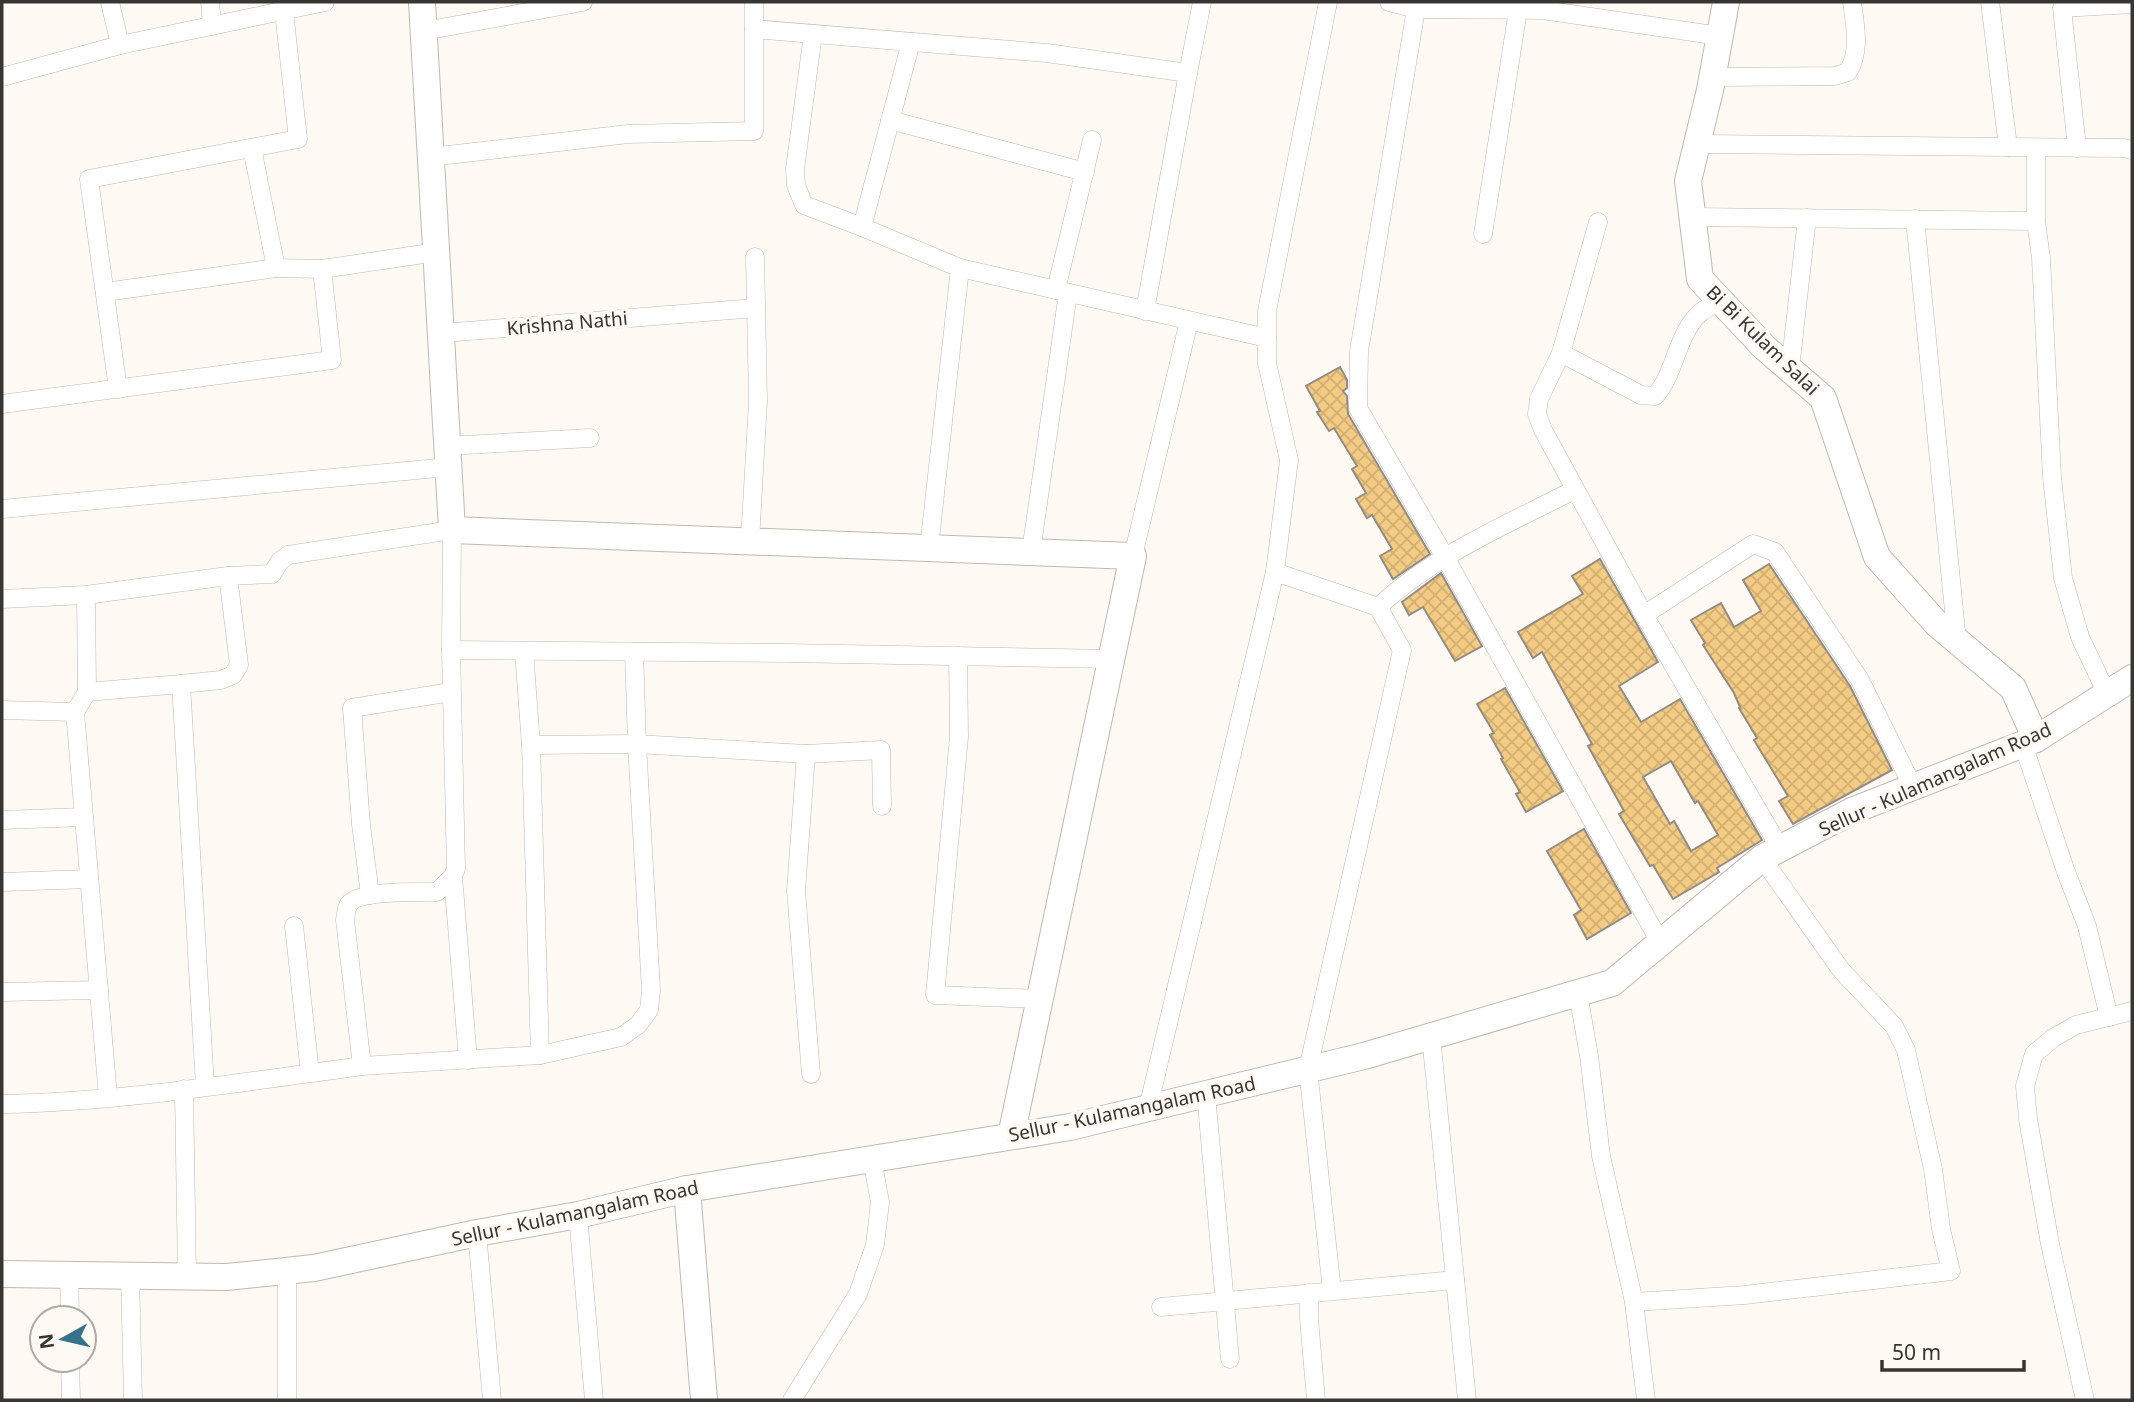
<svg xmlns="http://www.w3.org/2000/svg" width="2134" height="1402" font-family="'Noto Sans',sans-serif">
<defs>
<pattern id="building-cross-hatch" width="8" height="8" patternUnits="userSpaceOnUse" patternTransform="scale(1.75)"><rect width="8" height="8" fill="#f4cb83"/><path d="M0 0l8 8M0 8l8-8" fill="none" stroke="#d2af72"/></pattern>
</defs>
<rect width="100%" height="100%" fill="#fef9f2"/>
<g fill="url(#building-cross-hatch)" stroke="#928c84" stroke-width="2" fill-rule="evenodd">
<path d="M 1340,367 L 1347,380 L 1347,388 L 1343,391 L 1347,396 L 1348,414 L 1430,554 L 1393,579 L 1380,556 L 1392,549 L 1372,515 L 1367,518 L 1356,499 L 1366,493 L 1352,469 L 1357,466 L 1334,428 L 1329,431 L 1317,412 L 1320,411 L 1306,386 Z"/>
<path d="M 1600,559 L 1658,662 L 1619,686 L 1641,722 L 1680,699 L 1762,840 L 1717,868 L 1719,872 L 1673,899 L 1653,865 L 1650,866 L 1619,814 L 1624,811 L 1588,746 L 1592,744 L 1542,652 L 1533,658 L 1518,632 L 1583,594 L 1572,576 ZM 1671,761 L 1695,803 L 1698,801 L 1718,835 L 1691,851 L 1674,821 L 1670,824 L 1643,777 Z"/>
<path d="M 1769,564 L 1850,686 L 1892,770 L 1793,824 L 1779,801 L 1788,796 L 1754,740 L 1757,738 L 1739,708 L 1740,707 L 1734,693 L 1703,645 L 1705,643 L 1691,620 L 1721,603 L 1734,627 L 1761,611 L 1743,580 Z"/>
<path d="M 1441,573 L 1482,646 L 1455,661 L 1423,607 L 1409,615 L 1402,602 Z"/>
<path d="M 1505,688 L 1563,791 L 1526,812 L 1516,794 L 1520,792 L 1501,759 L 1503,758 L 1490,735 L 1494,733 L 1477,704 Z"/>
<path d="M 1584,829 L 1631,913 L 1587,939 L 1574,915 L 1581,910 L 1547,851 Z"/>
</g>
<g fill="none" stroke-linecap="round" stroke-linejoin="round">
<defs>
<g id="street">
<path d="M 110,2 L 120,45"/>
<path d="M 210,2 L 212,26"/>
<path d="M 1389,2 L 1416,9"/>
<path d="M 1990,2 L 2008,147"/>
<path d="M 754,29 L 1047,53 L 1188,73 L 1145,311"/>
<path d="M 424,31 L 583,2"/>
<path d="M 813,34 L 795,169 L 796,185 L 804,205 L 862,227 L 911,42"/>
<path d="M 1188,73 L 1202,2"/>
<path d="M 2,77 L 120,45 L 325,2"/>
<path d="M 1713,77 L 1835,76 L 1848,72 C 1861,50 1855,26 1852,2"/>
<path d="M 890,120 L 1085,172"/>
<path d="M 1697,144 L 2124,148 L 2132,150"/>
<path d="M 252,148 L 276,268"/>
<path d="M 2077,148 L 2062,8 L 2132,4"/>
<path d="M 431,157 L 628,134 L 754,131 L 754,2"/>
<path d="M 1693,217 L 2036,221 L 2041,258 L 2052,477 L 2063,578 L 2080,637 L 2107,694"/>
<path d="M 1915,219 L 1957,641"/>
<path d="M 2036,221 L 2036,148"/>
<path d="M 862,227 L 960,268"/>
<path d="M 1483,234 L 1518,10"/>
<path d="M 1056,290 L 1092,140"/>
<path d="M 105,292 L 276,268 L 322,269"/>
<path d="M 1721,301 C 1715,304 1706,308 1701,312 C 1676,334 1676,373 1655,396 L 1641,395 L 1561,353 L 1539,399 L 1537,414 L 1543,430 L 1644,615 L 1780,848"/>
<path d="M 443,333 L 756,308"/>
<path d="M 1561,353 L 1598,222"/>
<path d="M 1790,369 L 1807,218"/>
<path d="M 118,389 L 89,179 L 298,139 L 283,2"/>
<path d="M 2,404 L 332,360 L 322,269 L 437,252"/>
<path d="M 447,446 L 590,438"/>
<path d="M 2,509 L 449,467"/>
<path d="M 750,541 L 758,401 L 755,257"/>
<path d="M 929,548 L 960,268 L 1267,338"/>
<path d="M 1031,552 L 1068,293"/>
<path d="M 1133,556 L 1189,321"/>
<path d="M 1275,572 L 1378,607 L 1402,650 L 1308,1069 L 1332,1291"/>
<path d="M 86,595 L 87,692"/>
<path d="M 2,599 L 86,595 L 228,576"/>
<path d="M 1378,607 C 1434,555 1506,525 1574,490"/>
<path d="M 1644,615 L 1753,544 L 1775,552 L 1860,680 L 1913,787"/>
<path d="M 451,650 L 788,653 L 1111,659"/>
<path d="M 958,656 L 959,737 L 935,995 L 1040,999"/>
<path d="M 2,710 L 75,712 L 87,692 L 181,684"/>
<path d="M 75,712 L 108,1097"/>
<path d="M 2023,744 L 2066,872 L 2087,926 L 2109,1017"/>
<path d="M 531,745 L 637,744 L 806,754 L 796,891 L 811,1074"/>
<path d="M 806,754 L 881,750 L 882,806"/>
<path d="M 2,820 L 84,817"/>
<path d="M 453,876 L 468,1060"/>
<path d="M 2,882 L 89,879"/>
<path d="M 370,895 L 361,824 L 352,708 L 451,692"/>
<path d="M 294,926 L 310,1073"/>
<path d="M 1660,942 L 1445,557 L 1358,408 L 1359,351 L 1416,9 L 1543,10 L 1720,36"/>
<path d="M 2,992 L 99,990"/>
<path d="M 1578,993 L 1589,1056 L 1601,1156 L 1634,1302 L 1745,1295 L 1951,1271 L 1941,1229 L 1933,1169 L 1906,1050 L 1894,1026 L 1841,970 L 1762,858"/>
<path d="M 1431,1036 L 1467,1400"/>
<path d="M 540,1055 L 621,1037 L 638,1025 L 649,1010 L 651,990 L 637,744 L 634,652"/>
<path d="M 362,1066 L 540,1055 L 531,745 L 524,651"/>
<path d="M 184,1089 L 187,1276"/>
<path d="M 1206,1094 L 1230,1359"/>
<path d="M 2,1104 C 120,1102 244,1082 362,1066 L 345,920 C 346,915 346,908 349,904 C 359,890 419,892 437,892 L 453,876 L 456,869 L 451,650 L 452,530 L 288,555 L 280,561 L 272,574 L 228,576 L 239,665 L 233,675 L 221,680 L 181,684 L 205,1086"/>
<path d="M 1148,1108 L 1275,572 L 1289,460 L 1267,363 L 1267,311 L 1328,2"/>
<path d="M 578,1215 L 594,1400"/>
<path d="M 477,1233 L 492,1400"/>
<path d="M 287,1271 L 287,1400"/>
<path d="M 69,1274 L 70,1318"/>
<path d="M 130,1275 L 133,1400"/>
<path d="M 1309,1293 L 1309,1319 L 1316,1400"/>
<path d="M 1634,1302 L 1646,1400"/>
<path d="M 1161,1307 L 1455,1280"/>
<path d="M 70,1360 L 71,1400"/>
<path d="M 792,1400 L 858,1294 L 875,1245 L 880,1202 L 872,1159"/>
<path d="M 2085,1400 L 2050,1244 L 2028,1119 L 2025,1086 L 2034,1054 L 2053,1038 L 2076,1025 L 2132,1011"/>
</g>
<g id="secondary">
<path d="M 422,2 L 452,530 L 1133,556 L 1011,1136"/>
<path d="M 1726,2 L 1710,90 L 1688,181 L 1700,279 L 1765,348 L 1823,398 L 1877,557 L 1937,624 L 2013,688 L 2036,739"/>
<path d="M 687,1189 L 704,1400"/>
<path d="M 2,1274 L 227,1277 L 314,1268 L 477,1233 L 578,1215 L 687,1189 L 1070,1127 L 1364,1056 L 1612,983 L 1762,858 L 1854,810 L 2036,739 L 2132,678"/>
</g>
</defs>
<use href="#street" stroke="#bfbab0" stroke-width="19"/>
<use href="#secondary" stroke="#bfbab0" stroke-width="28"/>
<use href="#street" stroke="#fff" stroke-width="18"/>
<use href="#secondary" stroke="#fff" stroke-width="26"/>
</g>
<g text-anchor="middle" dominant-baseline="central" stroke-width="7" stroke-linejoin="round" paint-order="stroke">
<g font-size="19" fill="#383632" stroke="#fef9f2">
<text transform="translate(567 323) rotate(-5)">Krishna Nathi</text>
<text transform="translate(1763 340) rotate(44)">Bi Bi Kulam Salai</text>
<text transform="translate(1935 779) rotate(-24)">Sellur - Kulamangalam Road</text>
<text transform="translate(1132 1109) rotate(-12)">Sellur - Kulamangalam Road</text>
<text transform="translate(575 1213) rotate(-12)">Sellur - Kulamangalam Road</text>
</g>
</g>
<rect width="2134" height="1402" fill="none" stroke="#383632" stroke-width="7"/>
<g transform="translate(63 1339) rotate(262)"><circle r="33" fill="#fef9f2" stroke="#afaba5" stroke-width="2"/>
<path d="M0-5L12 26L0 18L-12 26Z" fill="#36738a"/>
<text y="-10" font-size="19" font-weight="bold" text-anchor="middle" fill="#383632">N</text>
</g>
<path d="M1882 1360v10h142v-10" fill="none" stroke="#383632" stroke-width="3.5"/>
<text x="1892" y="1360" font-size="21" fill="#383632" stroke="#fef9f2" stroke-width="5" paint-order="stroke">50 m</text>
</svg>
